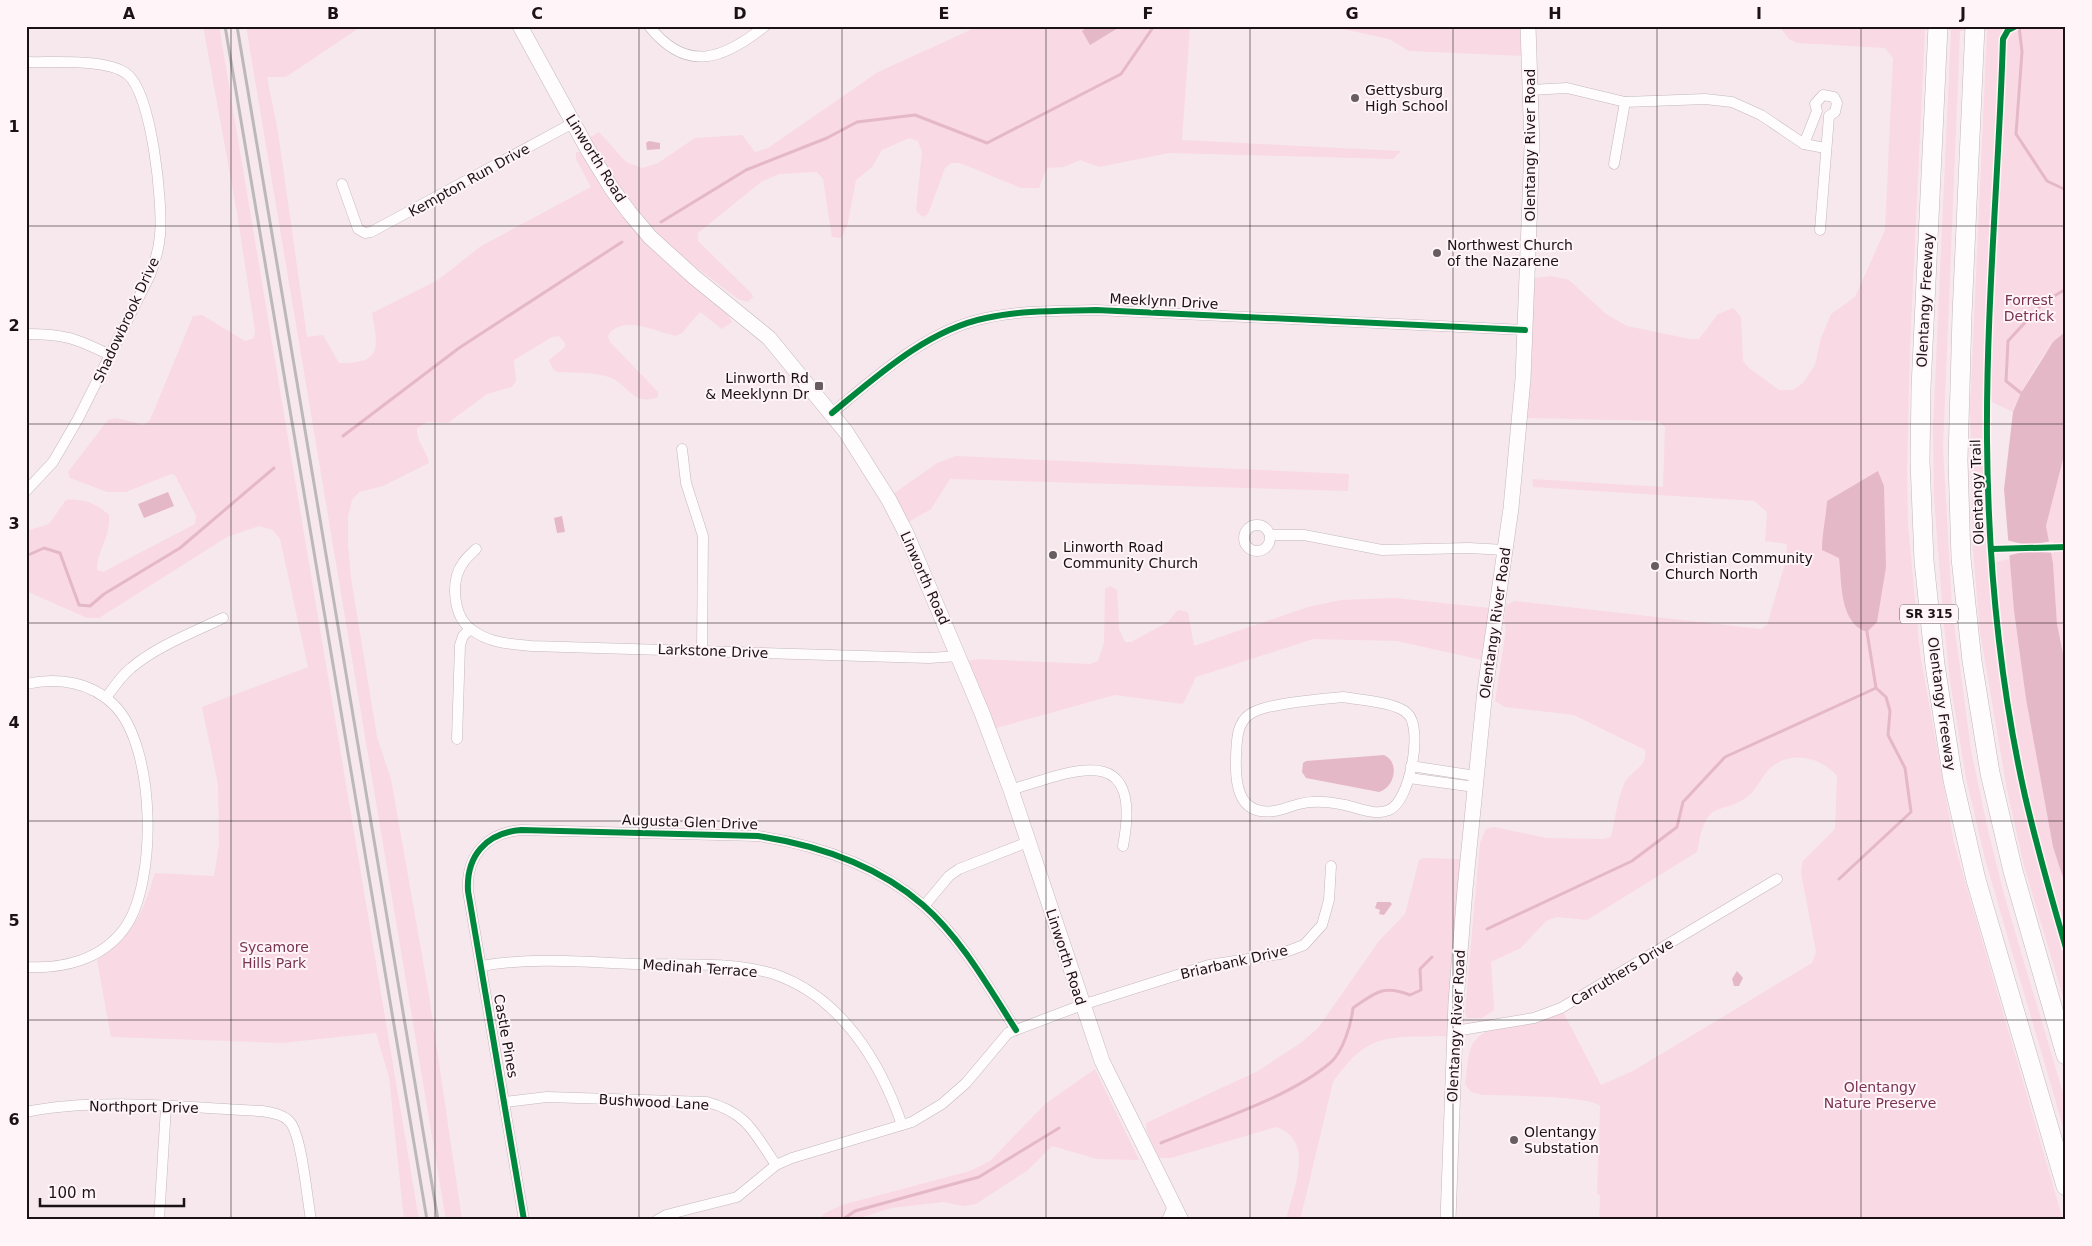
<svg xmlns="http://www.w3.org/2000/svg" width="2092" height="1246" font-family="'DejaVu Sans',sans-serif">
<rect width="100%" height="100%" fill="#f7e8ed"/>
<g fill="#f9d9e4">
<path d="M 203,26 L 219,26 L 419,1220 L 404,1220 L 389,1077 L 376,1033 L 282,1043 L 111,1037 L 97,960 C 135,931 141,918 155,873 L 214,876 L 219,845 L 218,784 L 202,707 L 308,667 L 280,539 L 273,530 L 259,526 L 227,537 L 99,618 L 87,618 L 26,591 L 26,531 L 49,524 L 66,500 C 83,498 97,504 109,515 C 111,537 97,550 97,570 L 103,572 L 195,524 L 196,516 L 175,475 L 171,474 L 126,492 L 107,492 L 70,478 L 68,472 L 108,420 L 117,418 L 144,425 L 150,420 L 193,316 L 202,315 L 245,341 L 254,338 L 255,330 L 237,213 Z"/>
<path d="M 246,26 L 362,26 L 286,77 L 267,77 L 278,132 L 307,337 L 323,335 L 339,363 C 383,364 378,347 372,313 L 438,280 L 481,246 L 591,187 L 576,159 L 576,152 L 583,152 C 610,190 636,234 670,266 C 687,281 725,302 732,322 L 722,329 L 700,312 L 682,333 L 675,336 C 656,331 620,314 608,336 L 610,342 L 658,392 L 658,397 C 632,407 629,384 609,377 C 594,372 573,373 557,372 L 553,369 L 549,360 L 565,347 L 565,343 L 559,336 L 552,337 L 514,360 L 516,381 L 512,387 L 487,394 L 448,423 L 428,422 L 417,428 C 416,442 426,449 429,463 L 383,486 L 359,492 L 352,500 L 348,517 L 348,544 L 351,578 L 377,737 L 391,779 L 429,995 L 462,1220 L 446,1220 Z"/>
<path d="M 979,26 L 1190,26 L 1182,140 L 1401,151 L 1393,159 L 1169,153 L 1099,167 L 1080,160 L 1064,167 L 1047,168 L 1039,188 L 1021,188 L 960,163 L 951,163 L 945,168 L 928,214 L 923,217 L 916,211 L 922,152 L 918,141 L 909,138 L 882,150 L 872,167 L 856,180 L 847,227 L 841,238 L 832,237 L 823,179 L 817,172 L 779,174 L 761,182 L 698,233 L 698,241 L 752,294 L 753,297 L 748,302 L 738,299 L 669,247 L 616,183 L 589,138 L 599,132 L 626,162 L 642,168 L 658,163 L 695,138 L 742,135 L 755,152 L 768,148 L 878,72 Z"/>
<path d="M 1309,26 L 1524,26 L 1524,56 L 1409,51 L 1389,39 L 1343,29 Z"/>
<path d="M 1779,26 L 2066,26 L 2066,331 C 2042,352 2025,383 2013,412 L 1992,402 L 1987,396 L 1985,420 L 1987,551 L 2001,677 L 2032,833 L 2066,953 L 2066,1007 L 2024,866 L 2007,790 L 1980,632 L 1973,550 L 1970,409 L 1987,31 L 1960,31 L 1943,447 L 1952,608 L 1971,750 L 1987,826 L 2005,898 L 2066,1103 L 2066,1137 L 1985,859 L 1966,778 L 1950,681 L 1943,615 L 1934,497 L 1933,428 L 1951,30 L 1925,30 L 1910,347 L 1907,471 L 1908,524 L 1920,653 L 1954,843 L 2063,1220 L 1599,1220 L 1600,1195 L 1597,1194 L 1600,1106 C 1587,1095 1504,1096 1482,1095 L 1471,1092 L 1465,1084 C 1467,1072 1467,1056 1472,1045 C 1484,1022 1537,1014 1561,1008 L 1601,1085 L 1633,1071 L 1812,963 L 1816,952 L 1801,873 L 1803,861 L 1835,829 L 1837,776 C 1822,758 1795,751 1774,765 C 1763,772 1758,789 1747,797 C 1737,805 1726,806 1715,811 C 1702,817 1700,840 1697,852 L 1587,920 L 1557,917 L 1546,921 L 1521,948 L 1491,962 L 1494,1010 L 1482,1018 L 1467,1018 L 1465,1011 L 1480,843 L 1486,829 L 1494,827 L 1547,838 L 1603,839 L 1611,837 C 1615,820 1617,800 1624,784 C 1630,770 1648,768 1645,750 L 1574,715 L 1505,707 L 1495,701 L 1506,630 L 1504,620 L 1506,605 L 1515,601 L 1761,629 L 1767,625 L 1786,560 L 1787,544 L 1765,541 L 1767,512 L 1754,501 L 1533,487 L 1532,479 L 1663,487 L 1665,427 L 1658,421 L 1526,418 L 1535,278 L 1551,276 L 1569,280 L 1606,314 L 1627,326 L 1690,339 L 1699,339 L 1718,314 L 1733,308 L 1741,317 L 1743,361 L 1749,368 L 1779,390 L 1793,390 L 1803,383 L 1815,365 L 1821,338 L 1831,314 L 1855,297 L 1885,230 L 1893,58 L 1885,48 L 1797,43 L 1789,39 Z"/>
<path d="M 2066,448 L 2066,668 L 2057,624 L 2053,563 L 2046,526 Z"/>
<path d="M 956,456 L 1349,474 L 1348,491 L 950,479 L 931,509 L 907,523 L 892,495 L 937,463 Z"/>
<path d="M 2010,559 L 2014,611 L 2026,699 L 2053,847 L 2066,887 L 2066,933 C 2051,881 2035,829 2024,776 C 2010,705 2003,633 1995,562 Z"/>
<path d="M 1110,586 L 1117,590 L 1119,629 L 1125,642 L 1131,642 L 1168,622 L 1178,610 L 1188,612 L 1194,646 L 1308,607 L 1341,600 L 1395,598 L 1490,608 L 1482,660 L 1397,641 L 1313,639 L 1196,677 L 1183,704 L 1115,695 L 993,729 L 967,661 L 979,659 L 1090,664 L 1098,661 L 1104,643 L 1105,589 Z"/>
<path d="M 1424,858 L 1462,859 L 1448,1036 C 1390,1038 1369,1030 1333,1082 L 1300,1220 L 1286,1220 C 1293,1189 1316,1140 1276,1127 L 1171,1158 L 1159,1158 L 1147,1132 L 1146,1123 L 1258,1071 L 1302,1042 L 1318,1028 L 1379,941 L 1405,914 L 1419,860 Z"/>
<path d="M 1095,1069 L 1139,1160 L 1097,1159 L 1052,1146 L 1028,1170 L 976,1204 L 963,1206 L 944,1202 L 891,1208 L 854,1220 L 818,1220 L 825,1213 L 842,1205 L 970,1171 L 990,1161 L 1045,1104 Z"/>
</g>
<g fill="#e5b8c7">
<path d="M 1089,26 L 1117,26 L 1118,28 L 1090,45 L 1082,31 Z"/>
<path d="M 649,141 L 660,143 L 660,149 L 647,150 L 646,143 Z"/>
<path d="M 2066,331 L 2066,448 L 2046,526 L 2053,563 L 2057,624 L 2066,668 L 2066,887 L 2053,847 L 2026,699 L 2014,611 L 2004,489 L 2013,412 L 2021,393 L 2053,342 Z"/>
<path d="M 1878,471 L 1884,486 L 1886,567 L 1877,622 L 1867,632 C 1839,623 1842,582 1839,558 L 1822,550 C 1822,533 1826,518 1827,501 Z"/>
<path d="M 168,492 L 174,506 L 144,518 L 138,504 Z"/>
<path d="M 562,516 L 565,532 L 557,533 L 554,518 Z"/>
<path d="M 1384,755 C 1400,762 1395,787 1379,792 L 1306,778 L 1302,772 L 1303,763 L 1306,761 Z"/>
<path d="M 1377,902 L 1390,902 L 1392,904 L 1384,915 L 1379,914 L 1380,910 L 1375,908 Z"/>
<path d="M 1737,971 L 1743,978 L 1739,986 L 1734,986 L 1732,979 Z"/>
</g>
<path fill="#f7e8ed" d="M 2006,540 L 2027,545 L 2053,541 L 2054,553 L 2027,551 L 2007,556 Z"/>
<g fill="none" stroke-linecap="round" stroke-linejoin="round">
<g stroke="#e5b8c7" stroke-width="3">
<path d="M 2019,26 L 2022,52 L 2016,134 L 2047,181 L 2066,190"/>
<path d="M 661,222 L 746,170 L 827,138 L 857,122 L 915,115 L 987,143 L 1121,74 L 1154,26"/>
<path d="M 2021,393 L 2006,381 L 2008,341 L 2044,302 L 2066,289"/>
<path d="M 343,436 L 459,348 L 622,242"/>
<path d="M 26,556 L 44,548 L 60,553 L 79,605 L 90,606 L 104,594 L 180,548 L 274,468"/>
<path d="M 1839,879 L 1911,812 L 1905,768 L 1888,735 L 1890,711 L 1886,697 L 1876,688 L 1867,632"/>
<path d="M 1487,929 L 1632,861 L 1677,827 L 1683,802 L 1725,757 L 1876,688"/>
<path d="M 1161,1143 C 1212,1122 1289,1098 1330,1063 C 1343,1052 1351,1025 1353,1008 C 1375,993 1383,984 1410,995 L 1421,990 L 1420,969 L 1432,957"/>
<path d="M 842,1220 L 855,1211 L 979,1177 L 1059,1128"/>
</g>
<defs>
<g id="minor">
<path d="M 649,26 C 687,74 724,59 765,26"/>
<path d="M 26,62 C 53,63 106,58 127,74 C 152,93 163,204 160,235 C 159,249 155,262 150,275 L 78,419 L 53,462 L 26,491"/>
<path d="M 1530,90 L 1567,88 L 1625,102 L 1705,99 L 1732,102 L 1761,115 L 1804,144 L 1825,148"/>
<path d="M 1804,144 L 1817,111 L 1815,104 L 1823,95 L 1834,97 L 1837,103 L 1835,112 L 1829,116 L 1820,230"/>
<path d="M 1614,164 L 1625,102"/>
<path d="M 342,184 L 358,229 L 365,233 L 371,232 L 573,123"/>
<path d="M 26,334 C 65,334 75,338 110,355"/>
<path d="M 832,413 C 877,376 927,330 986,318 C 1022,310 1059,311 1096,310 L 1525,330"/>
<path d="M 682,449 L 686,483 L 703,536 L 702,651"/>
<circle cx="1257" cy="538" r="13"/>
<path d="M 1270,535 L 1304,535 L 1382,550 L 1469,548 L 1505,550"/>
<path d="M 476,549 C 472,553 466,558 463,563 C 450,581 453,617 472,630 C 489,643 510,644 531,646 L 929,658 L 959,656"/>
<path d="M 26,684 C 58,677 91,682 114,705 C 156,746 158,884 124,929 C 101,960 63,969 26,967"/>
<path d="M 1343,697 C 1359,700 1397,702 1408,714 C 1423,729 1410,802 1389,810 C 1375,816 1359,808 1345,805 C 1331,802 1313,800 1299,804 C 1291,806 1283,810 1274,811 C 1237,816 1235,782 1236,756 C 1237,741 1236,724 1250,714 C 1266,703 1322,699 1343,697 Z"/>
<path d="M 106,698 C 113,688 121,676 131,668 C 157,646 192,633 223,618"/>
<path d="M 457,739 L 460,645 L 463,636 L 470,629"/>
<path d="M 1411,766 L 1476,776"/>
<path d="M 1409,778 L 1475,787"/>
<path d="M 1011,790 C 1076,769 1143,741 1123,846"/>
<path d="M 924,906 L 949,876 L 959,869 L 1028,842"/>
<path d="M 482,966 C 532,957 583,962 634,964 C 677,965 732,961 774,974 C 841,997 880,1061 902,1125"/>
<path d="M 1455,1031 L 1534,1018 L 1561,1008 L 1777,879"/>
<path d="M 505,1102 L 547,1097 L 707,1102 C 748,1113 754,1133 776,1165"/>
<path d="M 26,1112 C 97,1097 189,1108 262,1111 C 272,1113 283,1114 290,1122 C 302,1137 307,1198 311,1220"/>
<path d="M 159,1220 L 166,1107"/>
<path d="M 524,1220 L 468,891 C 466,856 486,833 521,830 L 758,836 C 817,845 877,865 923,905 C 961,938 989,988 1016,1030"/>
<path d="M 657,1220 L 666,1215 L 737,1197 L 776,1165 L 792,1158 L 912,1122 L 942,1104 L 966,1083 L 1008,1033 L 1082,1005 L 1209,965 L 1280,954 L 1304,945 L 1322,925 L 1329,900 L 1331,866"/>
<path d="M 1167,1220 L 1174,1204"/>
</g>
<g id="secondary">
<path d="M 520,26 L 587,148 L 612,189 L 629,212 L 650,237 L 694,277 L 769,338 L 846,432 L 889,500 L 906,533 L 982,713 L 1011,790 L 1102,1061 L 1181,1220"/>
<path d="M 1448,1220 L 1456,1002 L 1465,889 L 1485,690 L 1511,508 L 1523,379 L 1532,147 L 1528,26"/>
</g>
<g id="motorway">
<path d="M 1938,26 L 1921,388 L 1920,461 L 1924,561 L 1935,665 L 1953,780 L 1976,880 L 2066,1186"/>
<path d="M 1975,26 L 1962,315 L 1958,460 L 1961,558 L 1972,661 L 1990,773 L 2013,871 L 2066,1055"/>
</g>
</defs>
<use href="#minor" stroke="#c3b8bc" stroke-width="11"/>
<use href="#secondary" stroke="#c3b8bc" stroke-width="16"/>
<use href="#motorway" stroke="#c3b8bc" stroke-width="20"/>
<use href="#minor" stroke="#fefcfc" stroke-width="10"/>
<use href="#secondary" stroke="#fefcfc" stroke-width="15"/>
<use href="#motorway" stroke="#fefcfc" stroke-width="19"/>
<g stroke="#bcb8ba" stroke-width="3">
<path d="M 225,26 L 427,1220"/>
<path d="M 237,26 L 438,1220"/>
</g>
<defs>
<g id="cycleway">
<path d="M 2016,26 L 2008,30 L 2003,39 C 1999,172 1986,306 1987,440 C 1988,559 1999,680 2025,796 C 2037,847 2051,897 2066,948"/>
<path d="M 832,413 C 877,376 927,330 986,318 C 1022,310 1059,311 1096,310 L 1525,330"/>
<path d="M 1991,549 L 2066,547"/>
<path d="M 524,1220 L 468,891 C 466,856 486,833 521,830 L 758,836 C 817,845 877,865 923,905 C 961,938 989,988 1016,1030"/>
</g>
</defs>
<use href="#cycleway" stroke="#fff4f7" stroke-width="9"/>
<use href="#cycleway" stroke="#00873e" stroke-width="6"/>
</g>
<path fill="none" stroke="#1b1215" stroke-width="1" stroke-opacity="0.55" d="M 231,26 L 231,1220M 435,26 L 435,1220M 639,26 L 639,1220M 842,26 L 842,1220M 1046,26 L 1046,1220M 1250,26 L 1250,1220M 1453,26 L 1453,1220M 1657,26 L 1657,1220M 1861,26 L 1861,1220M 26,226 L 2066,226M 26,424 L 2066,424M 26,623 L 2066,623M 26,821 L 2066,821M 26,1020 L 2066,1020"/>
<g fill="#685d61" stroke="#fff4f7" stroke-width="2">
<circle cx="1355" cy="98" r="5"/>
<circle cx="1437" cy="253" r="5"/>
<rect x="814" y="381" width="10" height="10" rx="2.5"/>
<circle cx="1053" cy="555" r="5"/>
<circle cx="1655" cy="566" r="5"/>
<circle cx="1514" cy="1140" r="5"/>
</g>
<g text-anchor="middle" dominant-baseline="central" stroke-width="4" stroke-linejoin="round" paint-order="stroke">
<rect fill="#fff4f7" stroke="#5f5659" stroke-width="1" x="1900" y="604.5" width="58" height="19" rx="4"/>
<g font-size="12" font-weight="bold" fill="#1b1215">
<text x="1929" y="614">SR 315</text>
</g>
<g font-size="14" fill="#1b1215" stroke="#fff4f7" text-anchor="start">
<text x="1365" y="90">Gettysburg<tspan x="1365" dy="16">High School</tspan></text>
<text x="1447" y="245">Northwest Church<tspan x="1447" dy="16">of the Nazarene</tspan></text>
<text x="809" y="378" text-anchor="end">Linworth Rd<tspan x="809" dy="16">&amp; Meeklynn Dr</tspan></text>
<text x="1063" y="547">Linworth Road<tspan x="1063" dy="16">Community Church</tspan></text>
<text x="1665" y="558">Christian Community<tspan x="1665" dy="16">Church North</tspan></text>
<text x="1524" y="1132">Olentangy<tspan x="1524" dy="16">Substation</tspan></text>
</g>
<g font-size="14" fill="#1b1215" stroke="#fff4f7">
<text transform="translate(1530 145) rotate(-90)">Olentangy River Road</text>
<text transform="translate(596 158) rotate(58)">Linworth Road</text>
<text transform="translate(469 180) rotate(-29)">Kempton Run Drive</text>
<text transform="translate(1925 300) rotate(-87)">Olentangy Freeway</text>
<text transform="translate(1164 301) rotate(3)">Meeklynn Drive</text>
<text transform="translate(126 320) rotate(-65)">Shadowbrook Drive</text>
<text transform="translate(1977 492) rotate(-92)">Olentangy Trail</text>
<text transform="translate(925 578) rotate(66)">Linworth Road</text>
<text transform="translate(1495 623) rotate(-82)">Olentangy River Road</text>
<text transform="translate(713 651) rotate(2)">Larkstone Drive</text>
<text transform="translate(1942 704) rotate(82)">Olentangy Freeway</text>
<text transform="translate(690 822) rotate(2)">Augusta Glen Drive</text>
<text transform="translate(1066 957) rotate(72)">Linworth Road</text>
<text transform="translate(1234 962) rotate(-13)">Briarbank Drive</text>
<text transform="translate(700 968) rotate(4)">Medinah Terrace</text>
<text transform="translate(1622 972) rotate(-31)">Carruthers Drive</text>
<text transform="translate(1456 1026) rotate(-87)">Olentangy River Road</text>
<text transform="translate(506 1036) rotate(80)">Castle Pines</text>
<text transform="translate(654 1102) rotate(3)">Bushwood Lane</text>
<text transform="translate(144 1107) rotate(1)">Northport Drive</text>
</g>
<g font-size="14" fill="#793350" stroke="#fff4f7">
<text x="2029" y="300">Forrest<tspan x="2029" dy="16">Detrick</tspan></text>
<text x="274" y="947">Sycamore<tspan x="274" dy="16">Hills Park</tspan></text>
<text x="1880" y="1087">Olentangy<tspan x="1880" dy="16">Nature Preserve</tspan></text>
</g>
</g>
<rect width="2092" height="1246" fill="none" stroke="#fff4f7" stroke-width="55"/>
<path d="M40 1198v8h144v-8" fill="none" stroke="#1b1215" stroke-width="2.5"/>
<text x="48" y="1198" font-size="15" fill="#1b1215" stroke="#fff4f7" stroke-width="4" paint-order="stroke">100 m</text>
<rect x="28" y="28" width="2036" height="1190" fill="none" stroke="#1b1215" stroke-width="2"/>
<g font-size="16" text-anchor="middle" font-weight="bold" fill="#1b1215">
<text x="129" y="19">A</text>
<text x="333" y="19">B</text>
<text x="537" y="19">C</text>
<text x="740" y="19">D</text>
<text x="944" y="19">E</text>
<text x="1148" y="19">F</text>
<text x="1352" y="19">G</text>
<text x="1555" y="19">H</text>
<text x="1759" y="19">I</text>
<text x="1963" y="19">J</text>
<text x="14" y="132">1</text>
<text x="14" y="331">2</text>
<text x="14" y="529">3</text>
<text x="14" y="728">4</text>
<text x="14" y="926">5</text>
<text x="14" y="1125">6</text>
</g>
</svg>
